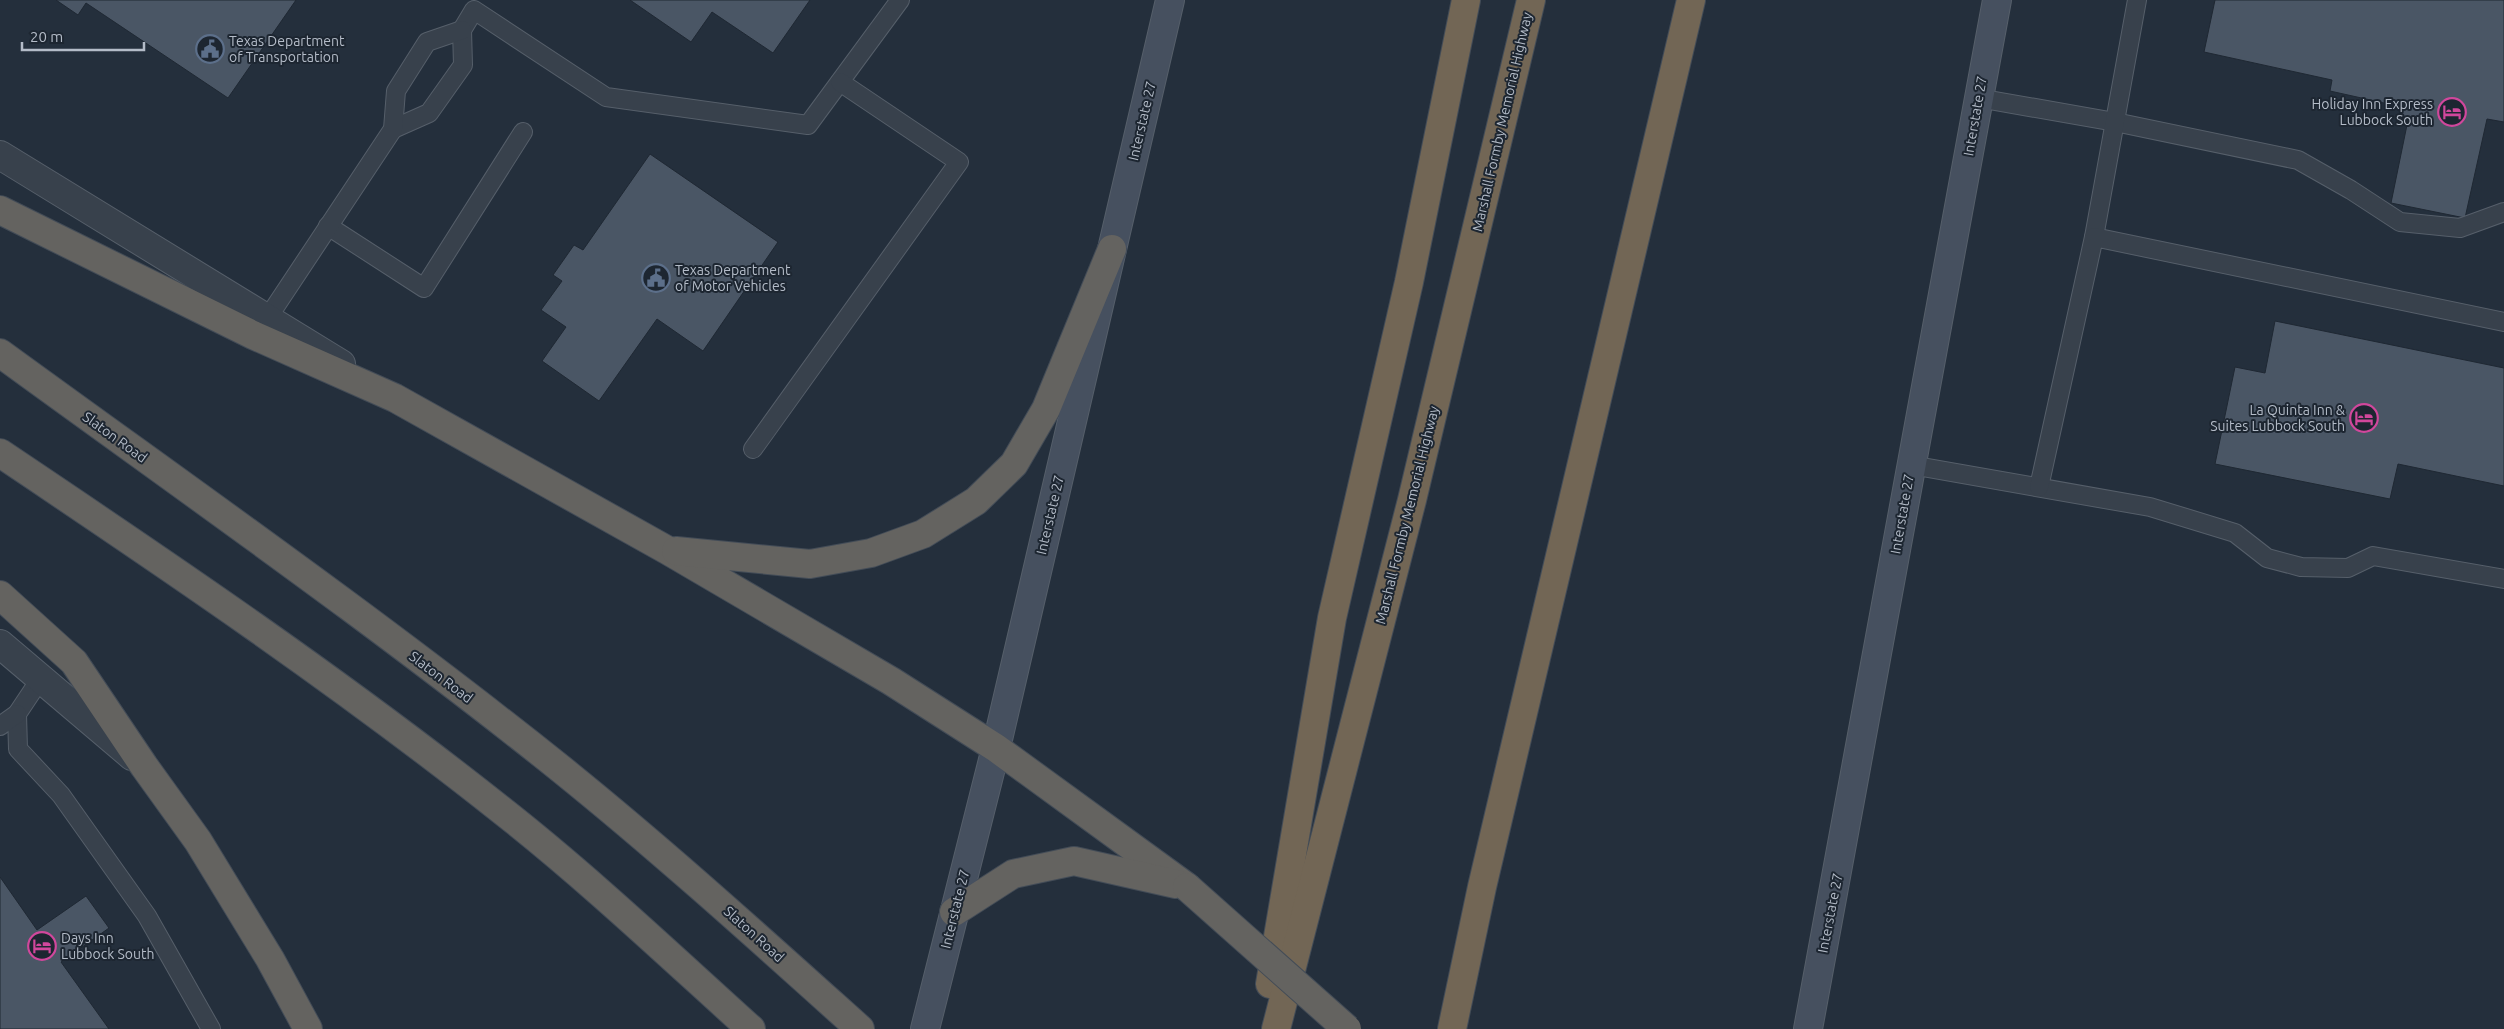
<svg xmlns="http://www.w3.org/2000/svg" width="2504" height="1029" font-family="Ubuntu,sans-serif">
<rect width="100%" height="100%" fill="#242f3c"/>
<g fill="#4a5665" stroke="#1f2833">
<path d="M 56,0 L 296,0 L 228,98 L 86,3 L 78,15 Z"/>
<path d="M 630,0 L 810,0 L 773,53 L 712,12 L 691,42 Z"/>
<path d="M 2215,0 L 2504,0 L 2504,122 L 2487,119 L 2465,218 L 2391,203 L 2408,120 L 2399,118 L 2402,107 L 2330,91 L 2332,80 L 2204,52 Z"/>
<path d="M 650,154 L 778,242 L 703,351 L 657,319 L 599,401 L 542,361 L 566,327 L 541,310 L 562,281 L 553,275 L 574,245 L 583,250 Z"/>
<path d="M 2275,321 L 2504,368 L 2504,486 L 2398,464 L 2390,499 L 2215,464 L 2235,367 L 2265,373 Z"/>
<path d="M 0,877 L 37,930 L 86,896 L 109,928 L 61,962 L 109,1029 L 0,1029 Z"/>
</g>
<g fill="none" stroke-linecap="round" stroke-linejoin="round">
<defs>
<g id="service">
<path d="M 1978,98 L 2115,122 L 2298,160 L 2351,190 L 2400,222 L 2460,228 L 2504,212"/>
<path d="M 393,129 L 429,113 L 463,65 L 462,30 L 474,10 L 606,97 L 808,125 L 900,0"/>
<path d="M 328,226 L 424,288 L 523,132"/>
<path d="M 2094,237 L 2137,0"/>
<path d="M 267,319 L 393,129 L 396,91 L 427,42 L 462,30"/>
<path d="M 753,449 L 959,162 L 840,82"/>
<path d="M 1911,465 L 2150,507 L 2235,533 L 2267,558 L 2301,567 L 2348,568 L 2373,556 L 2504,579"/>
<path d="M 2039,487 L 2094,237 L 2504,322"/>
<path d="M 41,678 L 17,714 L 18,749 L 61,795 L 147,916 L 211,1029"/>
<path d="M 0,726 L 17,714"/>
</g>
<g id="minor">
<path d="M 0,155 L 341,364"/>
<path d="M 0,644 L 132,756"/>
</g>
<g id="secondary">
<path d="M 925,1029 L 996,748 L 1170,0"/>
<path d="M 1808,1029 L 1997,0"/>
</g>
<g id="trunk">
<path d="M 0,210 L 253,335 L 395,398 L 667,550 L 891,681 L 996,748 L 1187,887"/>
<path d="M 0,353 C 188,490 380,624 561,769 C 664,852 762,941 860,1029"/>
<path d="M 0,453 C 170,567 340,682 500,809 C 588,878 669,955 751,1029"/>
<path d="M 676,551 L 810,564 L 871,553 L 923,534 L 976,501 L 1014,464 L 1046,409 L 1112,249"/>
<path d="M 0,595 L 74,662 L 144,766 L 198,841 L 270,959 L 308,1029"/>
<path d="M 954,912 L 1013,874 L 1074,861 L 1176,884"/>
</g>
<g id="motorway">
<path d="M 1270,984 L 1332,618 L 1409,282 L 1466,0"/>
<path d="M 1276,1029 L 1412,500 L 1531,0"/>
<path d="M 1452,1029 L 1482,887 L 1691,0"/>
</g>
</defs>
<use href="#service" stroke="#565f6a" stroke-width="20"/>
<use href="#minor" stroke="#565f6a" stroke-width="30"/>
<use href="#secondary" stroke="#565f6a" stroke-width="30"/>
<use href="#trunk" stroke="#434c57" stroke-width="30"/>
<use href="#motorway" stroke="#434c57" stroke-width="30"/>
<use href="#service" stroke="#38414c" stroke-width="18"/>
<use href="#minor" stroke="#38414c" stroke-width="28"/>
<use href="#secondary" stroke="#46505f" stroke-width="28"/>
<use href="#trunk" stroke="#646360" stroke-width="28"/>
<use href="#motorway" stroke="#726655" stroke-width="28"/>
<defs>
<path id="trunk-bridge" d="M 1187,887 L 1347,1029"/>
</defs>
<use href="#trunk-bridge" stroke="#434c57" stroke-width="30" stroke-linecap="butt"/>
<use href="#trunk-bridge" stroke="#646360" stroke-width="28"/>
</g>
<defs>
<symbol id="civic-ring" viewBox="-11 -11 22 22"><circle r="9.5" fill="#1d2631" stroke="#5c6f8a" stroke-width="1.5"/><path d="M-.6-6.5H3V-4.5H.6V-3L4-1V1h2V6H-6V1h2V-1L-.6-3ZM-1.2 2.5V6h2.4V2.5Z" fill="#5c6f8a"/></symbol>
<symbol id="hotel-ring" viewBox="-11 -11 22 22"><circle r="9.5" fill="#1d2631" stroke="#d1479c" stroke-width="1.5"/><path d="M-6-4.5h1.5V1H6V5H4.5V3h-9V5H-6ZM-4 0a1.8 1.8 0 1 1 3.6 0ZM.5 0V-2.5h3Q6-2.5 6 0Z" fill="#d1479c"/></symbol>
</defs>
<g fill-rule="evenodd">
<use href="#civic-ring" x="194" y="33" width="32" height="32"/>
<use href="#hotel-ring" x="2436" y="96" width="32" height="32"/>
<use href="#civic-ring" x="640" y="262" width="32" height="32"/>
<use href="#hotel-ring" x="2348" y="402" width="32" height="32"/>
<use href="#hotel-ring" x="26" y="930" width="32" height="32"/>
</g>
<g text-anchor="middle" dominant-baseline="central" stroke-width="4" stroke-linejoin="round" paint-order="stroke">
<g font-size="14" fill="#b4bcc8" stroke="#1d2631" text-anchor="start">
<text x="229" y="41">Texas Department<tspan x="229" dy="16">of Transportation</tspan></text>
<text x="2433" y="104" text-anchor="end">Holiday Inn Express<tspan x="2433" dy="16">Lubbock South</tspan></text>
<text x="675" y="270">Texas Department<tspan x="675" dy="16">of Motor Vehicles</tspan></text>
<text x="2345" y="410" text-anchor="end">La Quinta Inn &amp;<tspan x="2345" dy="16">Suites Lubbock South</tspan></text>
<text x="61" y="938">Days Inn<tspan x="61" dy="16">Lubbock South</tspan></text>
</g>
<g font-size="14" fill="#b4bcc8" stroke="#1d2631">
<text transform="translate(1975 116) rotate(-80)">Interstate 27</text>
<text transform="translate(1142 121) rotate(-77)">Interstate 27</text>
<text transform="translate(1502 122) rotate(-77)">Marshall Formby Memorial Highway</text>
<text transform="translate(115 437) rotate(36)">Slaton Road</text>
<text transform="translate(1902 514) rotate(-80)">Interstate 27</text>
<text transform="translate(1050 515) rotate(-77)">Interstate 27</text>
<text transform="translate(1407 515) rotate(-76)">Marshall Formby Memorial Highway</text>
<text transform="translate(441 677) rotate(37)">Slaton Road</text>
<text transform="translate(955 909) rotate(-76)">Interstate 27</text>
<text transform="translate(1830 913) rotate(-79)">Interstate 27</text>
<text transform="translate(754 934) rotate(42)">Slaton Road</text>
</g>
</g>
<path d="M22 42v8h122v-8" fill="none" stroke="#b4bcc8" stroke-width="2.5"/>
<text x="30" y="42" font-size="15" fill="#b4bcc8" stroke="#1d2631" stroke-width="4" paint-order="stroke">20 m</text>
</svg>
